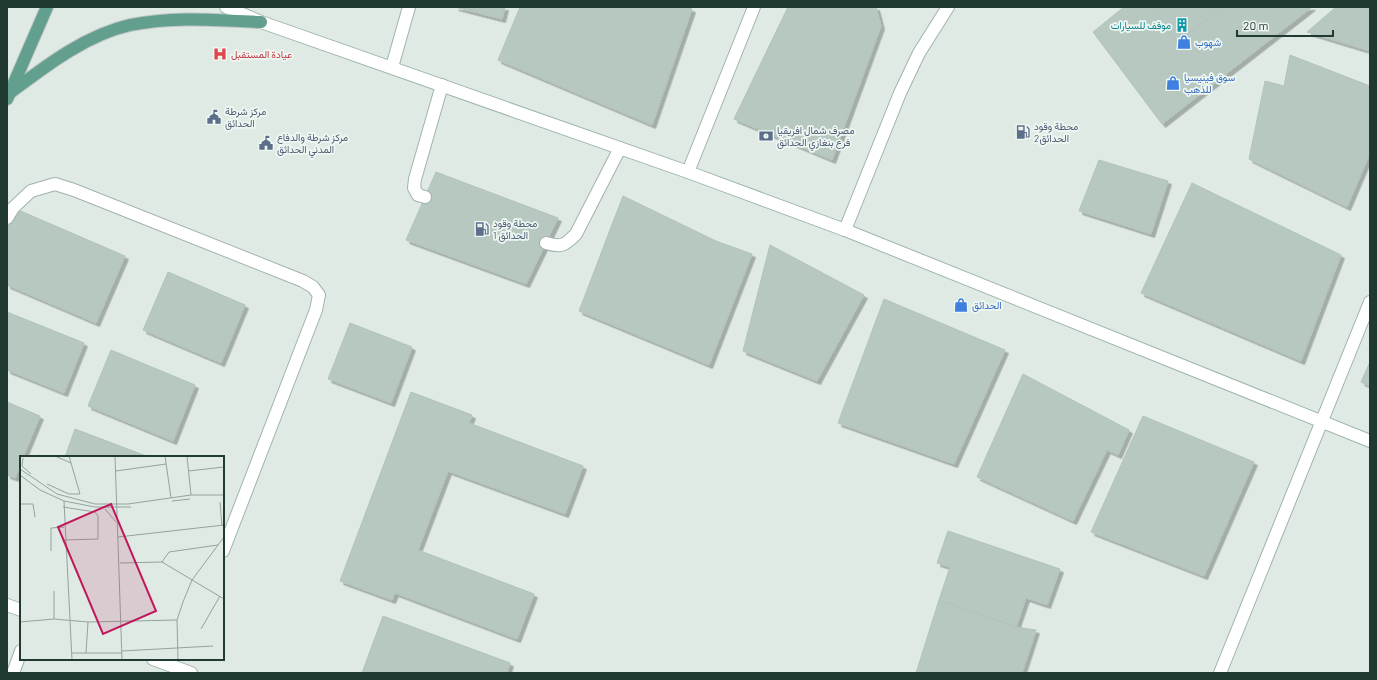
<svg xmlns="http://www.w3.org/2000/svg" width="1377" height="680" font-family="Barlow,Vazirmatn,sans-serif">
<defs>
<filter id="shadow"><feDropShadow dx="3.5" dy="3.5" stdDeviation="0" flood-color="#0004"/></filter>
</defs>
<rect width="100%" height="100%" fill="#dfeae5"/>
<g fill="#b7c8c0" stroke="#b1c3bb" filter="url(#shadow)">
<path d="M 455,7 L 505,7 L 502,19 Z"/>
<path d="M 520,7 L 686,7 L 692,9 L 652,125 L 498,60 Z"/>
<path d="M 788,7 L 876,7 L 881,26 L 832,160 L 734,119 Z"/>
<path d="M 1124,7 L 1151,7 L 1177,42 L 1223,7 L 1312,7 L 1162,124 L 1093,32 Z"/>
<path d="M 1150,7 L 1223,7 L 1177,42 Z"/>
<path d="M 1336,7 L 1370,7 L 1370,51 L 1307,32 Z"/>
<path d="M 1290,55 L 1370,86 L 1370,153 L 1347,207 L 1249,159 L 1265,81 L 1284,86 Z"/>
<path d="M 1099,160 L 1168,181 L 1151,234 L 1079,211 Z"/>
<path d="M 436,172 L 558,218 L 526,284 L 406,240 Z"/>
<path d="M 1192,183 L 1341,255 L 1301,361 L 1141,293 Z"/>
<path d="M 623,196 L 716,241 L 752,254 L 709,365 L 579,311 Z"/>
<path d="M 16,209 L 125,256 L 96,323 L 7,285 L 7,230 Z"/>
<path d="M 770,245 L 864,295 L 817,381 L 743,351 Z"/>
<path d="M 168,272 L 245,305 L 221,363 L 143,330 Z"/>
<path d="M 884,299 L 1005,350 L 954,464 L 838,423 Z"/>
<path d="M 7,312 L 84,343 L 64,393 L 7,370 Z"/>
<path d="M 350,323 L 412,347 L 391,403 L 328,379 Z"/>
<path d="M 111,350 L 195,385 L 173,441 L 88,406 Z"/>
<path d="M 1370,362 L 1370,386 L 1361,382 Z"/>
<path d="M 1023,374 L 1129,430 L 1118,455 L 1107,450 L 1073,521 L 977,477 Z"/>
<path d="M 411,392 L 472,415 L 469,423 L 583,466 L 565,514 L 448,471 L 418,550 L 534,594 L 517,639 L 395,593 L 392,600 L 340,581 Z"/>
<path d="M 7,402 L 40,416 L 23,457 L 21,457 L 21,463 L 15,478 L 7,475 Z"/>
<path d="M 1143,416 L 1254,462 L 1204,576 L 1091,532 Z"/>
<path d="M 75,429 L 149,457 L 65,457 Z"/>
<path d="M 948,531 L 1060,569 L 1047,605 L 1026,598 L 1016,627 L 939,600 L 950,567 L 937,563 Z"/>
<path d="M 939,600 L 1016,627 L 1036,630 L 1022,673 L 916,673 Z"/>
<path d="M 383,616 L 510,663 L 507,673 L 362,673 Z"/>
</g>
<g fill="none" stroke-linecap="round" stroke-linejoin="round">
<defs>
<g id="service">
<path d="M 425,197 L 418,195 L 414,188 L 415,179 L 442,85"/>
<path d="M 845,230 L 900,93 L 919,53 L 948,7"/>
<path d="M 546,243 C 562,248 565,245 576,234 L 620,148"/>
</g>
<g id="minor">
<path d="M 392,67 L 409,7"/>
<path d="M 688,172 L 754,7"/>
<path d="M 7,218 L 13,208 L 31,191 L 55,184 L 74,190 L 303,281 L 313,287 L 319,295 L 316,310 L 223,551"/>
<path d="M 7,605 L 21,610"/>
<path d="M 153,659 L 191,673"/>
<path d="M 13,673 L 21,651"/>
<path d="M 1220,673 L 1370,302"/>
</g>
<path id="secondary" d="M 226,7 L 261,22 L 688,172 L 845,230 L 1370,441"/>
<g id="primary">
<path d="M 11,92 C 47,65 86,35 130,25 C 173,16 218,20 261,22"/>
<path d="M 7,99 L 47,7"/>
</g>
</defs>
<use href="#service" stroke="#a2b2ac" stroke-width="14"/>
<use href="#minor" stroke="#a2b2ac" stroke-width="14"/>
<use href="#secondary" stroke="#9eb6ac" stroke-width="14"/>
<use href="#primary" stroke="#bcc4c2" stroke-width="14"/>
<use href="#service" stroke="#fff" stroke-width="12"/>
<use href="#minor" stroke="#fff" stroke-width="12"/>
<use href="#secondary" stroke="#fff" stroke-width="12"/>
<use href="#primary" stroke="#639f8e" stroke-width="12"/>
</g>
<defs>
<symbol id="building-bare" viewBox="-9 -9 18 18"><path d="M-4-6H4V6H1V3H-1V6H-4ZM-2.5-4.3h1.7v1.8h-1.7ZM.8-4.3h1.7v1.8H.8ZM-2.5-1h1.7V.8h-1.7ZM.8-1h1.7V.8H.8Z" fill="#0f9aa8" stroke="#eff7f3" stroke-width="2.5" paint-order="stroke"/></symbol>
<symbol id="shop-bare" viewBox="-9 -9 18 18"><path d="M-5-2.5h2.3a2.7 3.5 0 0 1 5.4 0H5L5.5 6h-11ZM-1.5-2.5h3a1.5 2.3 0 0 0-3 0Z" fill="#3f7fe0" stroke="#eff7f3" stroke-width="2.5" paint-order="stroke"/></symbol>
<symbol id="hospital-bare" viewBox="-9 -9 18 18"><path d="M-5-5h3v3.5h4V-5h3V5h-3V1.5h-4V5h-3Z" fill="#e0444e" stroke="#eff7f3" stroke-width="2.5" paint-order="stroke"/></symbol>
<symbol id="civic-bare" viewBox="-9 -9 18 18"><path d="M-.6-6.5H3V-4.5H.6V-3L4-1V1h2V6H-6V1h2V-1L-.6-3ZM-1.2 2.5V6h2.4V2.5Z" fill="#5c6f8a" stroke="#eff7f3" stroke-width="2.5" paint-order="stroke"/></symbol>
<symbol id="fuel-bare" viewBox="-9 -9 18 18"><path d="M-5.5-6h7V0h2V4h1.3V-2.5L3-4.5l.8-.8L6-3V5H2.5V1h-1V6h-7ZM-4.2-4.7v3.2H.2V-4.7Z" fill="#5c6f8a" stroke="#eff7f3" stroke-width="2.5" paint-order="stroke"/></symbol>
<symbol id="bank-bare" viewBox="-9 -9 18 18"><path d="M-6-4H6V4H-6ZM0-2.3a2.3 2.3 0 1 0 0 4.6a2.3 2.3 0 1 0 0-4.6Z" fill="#5c6f8a" stroke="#eff7f3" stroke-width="2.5" paint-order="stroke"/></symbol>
</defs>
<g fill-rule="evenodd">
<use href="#building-bare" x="1172" y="15" width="20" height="20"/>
<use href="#shop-bare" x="1174" y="32" width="20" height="20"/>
<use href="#hospital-bare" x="210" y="44" width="20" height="20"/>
<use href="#shop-bare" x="1163" y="73" width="20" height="20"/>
<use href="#civic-bare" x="204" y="107" width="20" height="20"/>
<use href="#fuel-bare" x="1013" y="122" width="20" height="20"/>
<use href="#bank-bare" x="756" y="126" width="20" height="20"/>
<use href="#civic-bare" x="256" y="133" width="20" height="20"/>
<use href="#fuel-bare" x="472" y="219" width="20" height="20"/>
<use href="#shop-bare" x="951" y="295" width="20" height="20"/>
</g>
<g text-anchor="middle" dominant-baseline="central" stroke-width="3.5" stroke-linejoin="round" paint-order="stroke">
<g font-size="10" fill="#0d838f" stroke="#eff7f3" text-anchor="end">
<text x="1171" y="25">موقف للسيارات</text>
</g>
<g font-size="10" fill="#366cbe" stroke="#eff7f3" text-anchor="start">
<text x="1195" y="42">شهوب</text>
<text x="1184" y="77">سوق فينيسيا<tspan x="1184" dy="12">للذهب</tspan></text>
<text x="972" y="305">الحدائق</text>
</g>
<g font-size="10" fill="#be3a42" stroke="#eff7f3" text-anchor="start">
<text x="231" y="54">عيادة المستقبل</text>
</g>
<g font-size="10" fill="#4e5e75" stroke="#eff7f3" text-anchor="start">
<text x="225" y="111">مركز شرطة<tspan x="225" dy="12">الحدائق</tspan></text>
<text x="1034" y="126">محطة وقود<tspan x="1034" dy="12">الحدائق2</tspan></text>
<text x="777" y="130">مصرف شمال افريقيا<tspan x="777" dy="12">فرع بنغازي الحدائق</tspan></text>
<text x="277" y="137">مركز شرطة والدفاع<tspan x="277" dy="12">المدني الحدائق</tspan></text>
<text x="493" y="223">محطة وقود<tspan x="493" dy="12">الحدائق 1</tspan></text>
</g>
</g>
<g transform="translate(20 456)">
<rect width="204" height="204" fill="#dfeae5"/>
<path fill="none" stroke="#93a49d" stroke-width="1" d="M 35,0 L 51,7M 95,0 L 102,204M 145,0 L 151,42M 167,0 L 171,39M 3,2 L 2,10 L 11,18M 0,13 L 37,38 L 75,48 L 108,48 L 171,39 L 204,39M 96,15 L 146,8M 168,15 L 204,11M 0,19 L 20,34 L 44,45 L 75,51 L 111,51M 27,28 L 49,38 L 60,38 L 49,0M 44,45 L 52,204M 152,45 L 170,43M 200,46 L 202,70M 0,48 L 13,48 L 15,61M 43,51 L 75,56 L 78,60 L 78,83 L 44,84M 85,53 L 96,66M 98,81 L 204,69M 31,95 L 31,72 L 44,71M 142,106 L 149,96 L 198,89M 100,107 L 142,106 L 204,143M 34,135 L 34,163M 0,166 L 34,163 L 68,166 L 157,164M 181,173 L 200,140M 102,195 L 193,190M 51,197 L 102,197M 66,197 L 68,166M 158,204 L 157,164 L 163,146 L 172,124 L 204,81"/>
<path fill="#c2185b" fill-opacity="0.15" stroke="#c2185b" stroke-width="2" d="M 91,48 L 136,155 L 83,178 L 38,71 Z"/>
<rect width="204" height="204" fill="none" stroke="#203a32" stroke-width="2"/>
</g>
<rect width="1377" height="680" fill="none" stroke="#203a32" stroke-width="16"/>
<path d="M1237 30v6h96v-6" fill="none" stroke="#203a32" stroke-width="2"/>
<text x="1243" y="30" font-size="12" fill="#203a32" stroke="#eff7f3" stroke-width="3" paint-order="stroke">20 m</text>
</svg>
